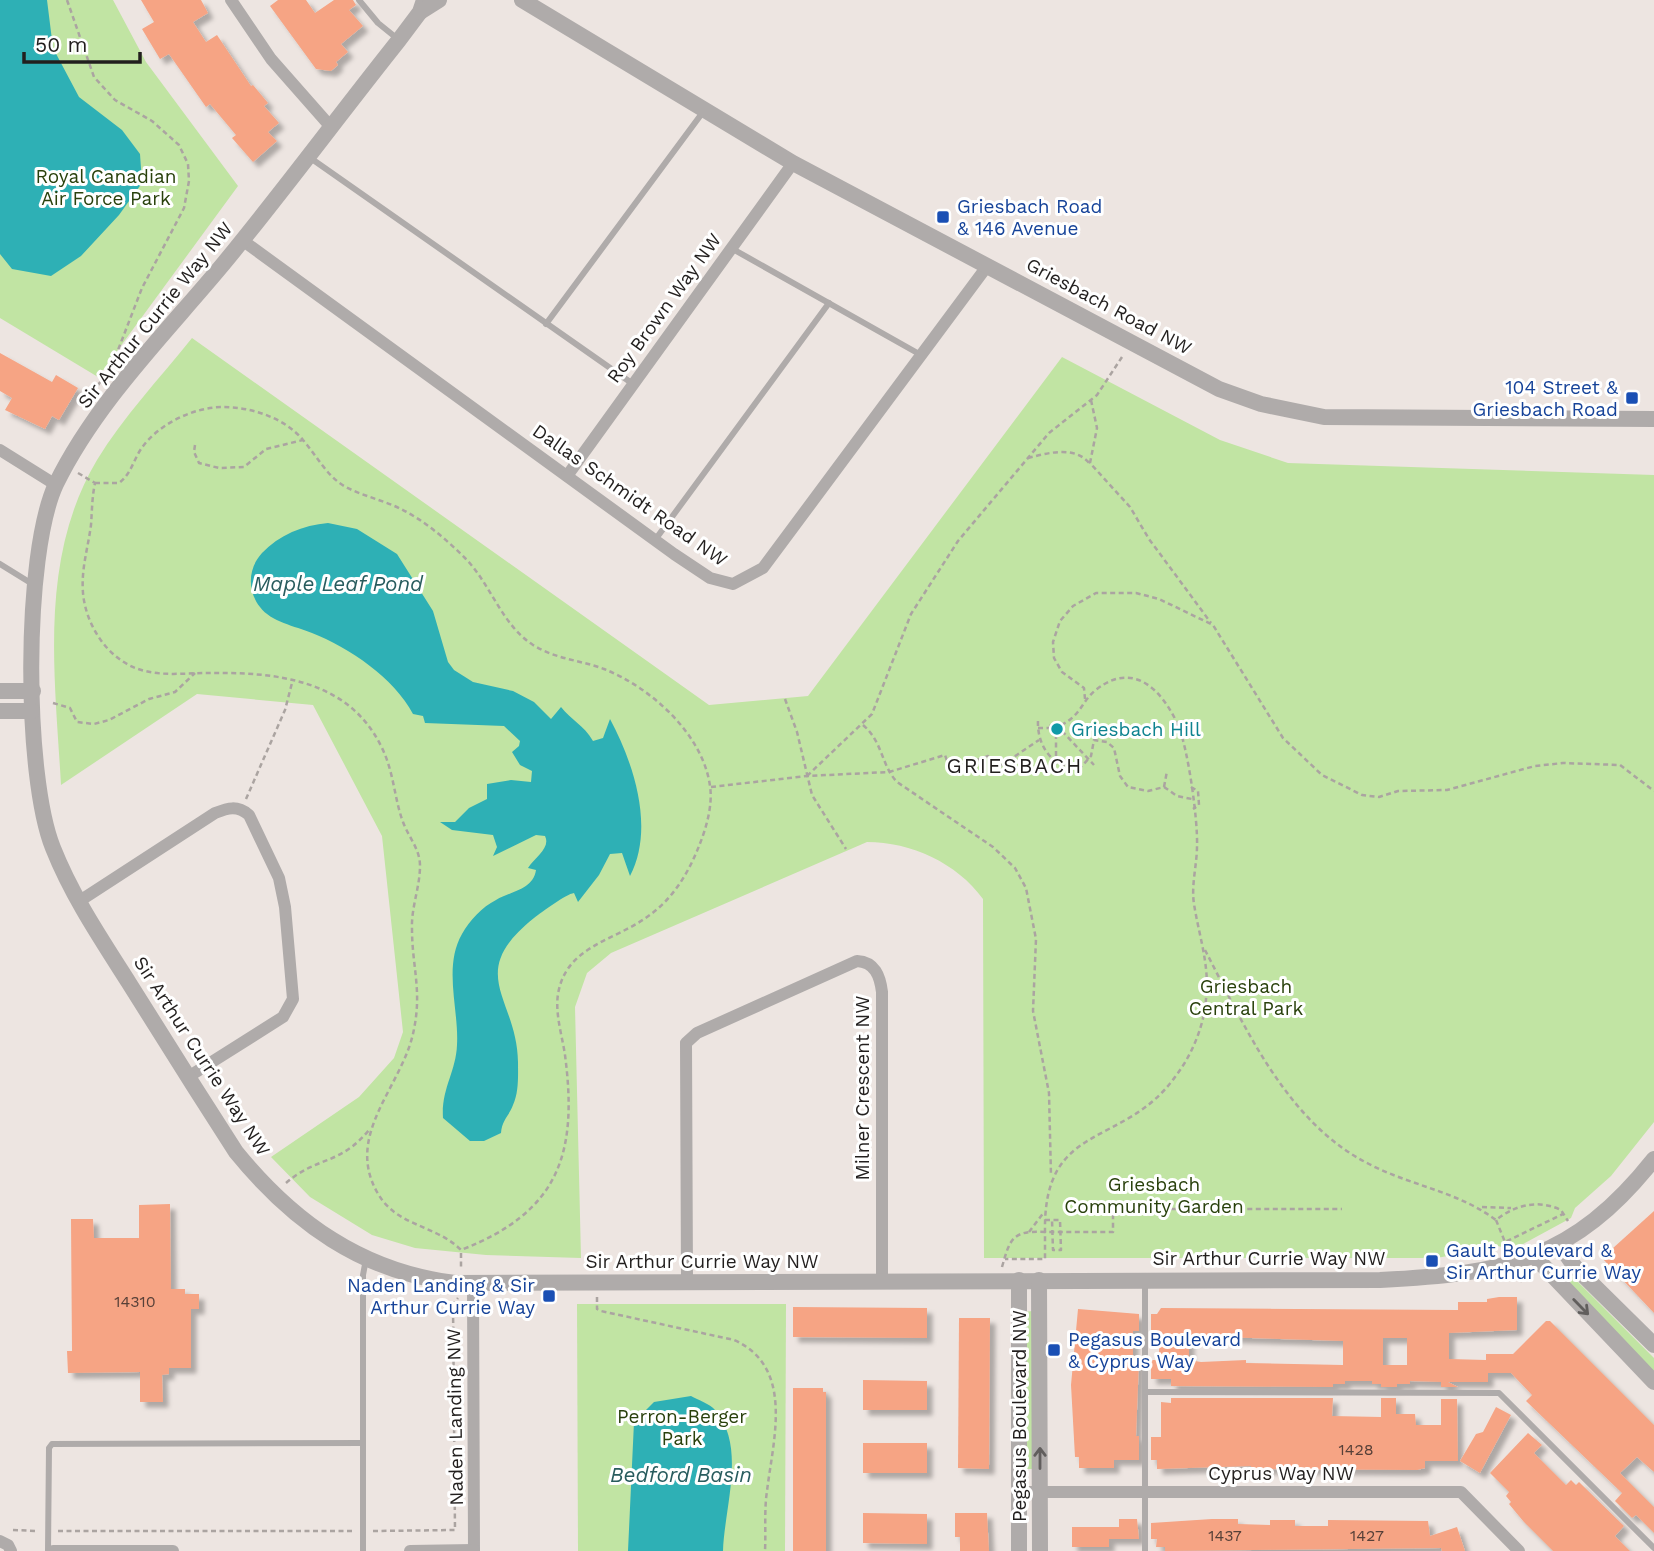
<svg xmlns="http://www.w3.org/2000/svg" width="1654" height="1551" font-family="'Work Sans',sans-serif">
<defs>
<filter id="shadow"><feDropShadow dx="5.5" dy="5.5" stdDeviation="2" flood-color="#0004"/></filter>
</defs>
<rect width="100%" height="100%" fill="#ede5e1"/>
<g fill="#c1e4a3">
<path d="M 0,0 L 113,0 L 146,62 L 238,186 L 98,377 L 0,318 Z"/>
<path d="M 192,338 L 709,705 L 808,696 L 1062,357 L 1220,440 L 1288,463 L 1654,475 L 1654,1122 L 1611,1176 L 1575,1208 L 1571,1218 L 1512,1250 L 1498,1246 L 1437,1258 L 984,1258 L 983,899 C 957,863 911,842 867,842 L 611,953 L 587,973 L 575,1007 L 581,1258 L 486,1255 L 415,1248 L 372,1235 L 310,1197 L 271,1157 L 359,1097 L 394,1058 L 403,1032 L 382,836 L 313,705 L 197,694 L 61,785 C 55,676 38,559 97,460 C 123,417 160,378 192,338 Z"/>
<path d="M 1570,1274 L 1654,1358 L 1654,1372 L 1563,1280 Z"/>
<path d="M 577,1304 L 786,1304 L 785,1551 L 578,1551 Z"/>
<path d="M 1032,1311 L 1033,1469 L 1026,1469 L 1025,1312 Z"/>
</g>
<g fill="#2eb0b5">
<path d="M 0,0 L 47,0 L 53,48 L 79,97 L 122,130 L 140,154 L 142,183 L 119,215 L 81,256 L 51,276 L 12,269 L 0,254 Z"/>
<path d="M 328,523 L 357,529 L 397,554 L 433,611 L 448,662 L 454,670 L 473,682 L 513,691 L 534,702 L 551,719 L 561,707 C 571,720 584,725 593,741 L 603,738 L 610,719 C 634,764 655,828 630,876 L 622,853 L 610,854 L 599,875 L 578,902 L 574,893 C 566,894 542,912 534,918 C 464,974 517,997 518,1062 C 518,1076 519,1092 513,1105 C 509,1116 502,1120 501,1133 L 484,1141 L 470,1141 L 443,1118 C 441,1089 456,1072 457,1045 C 459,1009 443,967 462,934 C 470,920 482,907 496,900 C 511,891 533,890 536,870 L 528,868 C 535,857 551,848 545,836 L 536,835 L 493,856 L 497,847 L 493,835 L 452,830 L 440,822 L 455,822 L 469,808 L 487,799 L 487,784 L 511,780 L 531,782 L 532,771 L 520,765 L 512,752 L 519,746 L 520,741 L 504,726 L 425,723 L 423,716 L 413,714 C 394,678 350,648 312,633 C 295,626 271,622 260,607 C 247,591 248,568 262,553 C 279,535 303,525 328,523 Z"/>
<path d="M 691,1396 C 698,1400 710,1404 715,1410 C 747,1446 724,1509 723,1551 L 628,1551 L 634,1422 L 654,1402 Z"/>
</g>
<g fill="#f6a484" fill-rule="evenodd" filter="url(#shadow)">
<path d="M 141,0 L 201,0 L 208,13 L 193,22 L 206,42 L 217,35 L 251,86 L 253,85 L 268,103 L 264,106 L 279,123 L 268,132 L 277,141 L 253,162 L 232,138 L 236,135 L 210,104 L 206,107 L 169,54 L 160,59 L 142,29 L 154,22 Z"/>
<path d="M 278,0 L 306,0 L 315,13 L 334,0 L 353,0 L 356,5 L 349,10 L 363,26 L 341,44 L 348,52 L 336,62 L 338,65 L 331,71 L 316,69 L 270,6 Z"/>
<path d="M 0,353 L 52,382 L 56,375 L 78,388 L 59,420 L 52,416 L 45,429 L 5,410 L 12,398 L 0,391 Z"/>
<path d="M 170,1204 L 171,1289 L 185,1289 L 185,1294 L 199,1294 L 199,1309 L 191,1309 L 191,1368 L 169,1368 L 169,1374 L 162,1375 L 163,1402 L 140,1402 L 140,1372 L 68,1373 L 67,1351 L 72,1351 L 71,1219 L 93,1219 L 94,1238 L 139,1238 L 139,1205 Z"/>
<path d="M 1654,1211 L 1654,1313 L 1602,1258 Z"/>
<path d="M 1499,1297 L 1517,1297 L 1517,1330 L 1449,1333 L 1449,1359 L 1486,1360 L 1486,1354 L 1513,1354 L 1546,1321 L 1550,1321 L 1654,1425 L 1654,1472 L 1637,1457 L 1620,1473 L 1654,1507 L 1654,1533 L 1636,1515 L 1632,1518 L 1615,1501 L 1622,1493 L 1526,1401 L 1532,1395 L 1511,1373 L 1488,1373 L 1488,1382 L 1448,1382 L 1458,1387 L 1441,1387 L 1441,1382 L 1410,1381 L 1410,1384 L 1397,1384 L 1397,1387 L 1381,1387 L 1381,1384 L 1372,1384 L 1372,1381 L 1345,1381 L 1345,1384 L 1333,1384 L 1333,1387 L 1171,1386 L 1171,1379 L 1151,1379 L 1151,1360 L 1159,1360 L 1159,1331 L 1151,1331 L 1151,1314 L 1157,1314 L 1161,1308 L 1458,1310 L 1458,1302 L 1487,1302 L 1487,1299 ZM 1189,1336 L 1343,1341 L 1343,1365 L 1246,1363 L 1246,1360 L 1201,1362 L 1189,1360 ZM 1383,1338 L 1407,1338 L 1407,1365 L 1383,1365 Z"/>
<path d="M 793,1307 L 927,1308 L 927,1338 L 793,1337 Z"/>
<path d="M 1078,1309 L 1139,1314 L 1139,1331 L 1133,1331 L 1133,1360 L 1139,1360 L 1136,1436 L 1139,1436 L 1139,1460 L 1114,1460 L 1114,1468 L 1079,1468 L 1079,1457 L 1075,1457 L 1071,1385 Z"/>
<path d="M 959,1318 L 990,1318 L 989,1469 L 958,1468 Z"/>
<path d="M 863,1380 L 927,1381 L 927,1410 L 863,1410 Z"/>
<path d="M 793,1388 L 823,1388 L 823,1392 L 826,1392 L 826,1551 L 793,1551 Z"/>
<path d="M 1171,1398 L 1333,1398 L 1332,1416 L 1381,1417 L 1381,1398 L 1396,1398 L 1396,1414 L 1415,1414 L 1416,1425 L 1441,1425 L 1441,1399 L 1457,1399 L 1458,1461 L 1425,1461 L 1425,1468 L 1417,1470 L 1251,1469 L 1251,1466 L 1157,1469 L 1157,1460 L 1151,1460 L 1151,1437 L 1161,1437 L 1161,1402 L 1171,1403 Z"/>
<path d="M 1496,1407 L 1511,1415 L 1480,1473 L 1460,1461 L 1476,1434 L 1483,1432 Z"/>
<path d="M 1528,1433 L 1542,1445 L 1534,1453 L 1566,1485 L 1571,1480 L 1576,1485 L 1579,1482 L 1624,1526 L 1615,1536 L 1630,1551 L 1553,1551 L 1524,1522 L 1509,1504 L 1511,1502 L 1506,1496 L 1509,1492 L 1490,1473 Z"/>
<rect x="863" y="1443" width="64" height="30"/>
<path d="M 863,1513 L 927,1514 L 927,1544 L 863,1543 Z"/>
<path d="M 955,1513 L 987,1513 L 989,1551 L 960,1551 L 960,1537 L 955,1537 Z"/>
<path d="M 1119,1519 L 1137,1519 L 1139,1539 L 1109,1539 L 1109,1547 L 1072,1547 L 1072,1527 L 1119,1527 Z"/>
<path d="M 1212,1519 L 1238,1519 L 1238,1524 L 1270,1525 L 1270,1520 L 1295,1520 L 1295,1526 L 1328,1526 L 1328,1520 L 1428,1521 L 1430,1536 L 1457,1527 L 1465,1551 L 1442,1551 L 1441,1548 L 1165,1551 L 1165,1547 L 1156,1547 L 1157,1539 L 1151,1539 L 1151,1523 Z"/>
</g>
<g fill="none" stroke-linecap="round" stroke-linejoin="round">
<g stroke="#aba4a1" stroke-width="2.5" stroke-dasharray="5 3.5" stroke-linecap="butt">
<path d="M 67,0 L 94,77 L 115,100 L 152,121 L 179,145 L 188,164 L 189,181 L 184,208 L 142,288 L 113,363 L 88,400"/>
<path d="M 1091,400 L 1097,428 L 1090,463 L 1130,507 L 1149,539 L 1211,623"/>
<path d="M 195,445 L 194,452 L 199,463 L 219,468 L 244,467 L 266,449 L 303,440"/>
<path d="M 1028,458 C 1048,453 1075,445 1090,464"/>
<path d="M 78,473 L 95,483 C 92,497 92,511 91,525 C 88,548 81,569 83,593 C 86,627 110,663 145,671 C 165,676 187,673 208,673 C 275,672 348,679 381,746 C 394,771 394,798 403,822 C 409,838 420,849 420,866 C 420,887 411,908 412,929 C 412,966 422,990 414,1029 C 404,1085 344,1133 377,1192 C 396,1227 435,1224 461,1250 L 461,1267"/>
<path d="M 95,483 L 119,483 C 131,474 133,461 141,449 C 158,424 194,407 223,407 C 251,407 285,418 303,440 C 317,456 326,475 344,486 C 362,496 383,500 401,509 C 425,521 447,540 466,559 C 491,585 502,625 533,645 C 555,659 580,660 604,669 C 650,687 703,734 710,786 C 713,805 706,829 699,846 C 688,874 672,900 647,917 C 614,941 566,946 558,994 C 555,1014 562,1035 565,1055 C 578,1154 559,1212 461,1250"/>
<path d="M 785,699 L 797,732 L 812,795 L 846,849"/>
<path d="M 1085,699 L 1084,688 L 1062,672 L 1054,658 L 1053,642 L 1060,621 L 1073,606 L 1096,593 L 1136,593 L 1159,599 L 1213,625 L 1283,738 L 1322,775 L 1362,795 L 1379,797 L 1398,791 L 1447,790 L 1535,766 L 1563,763 L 1620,765 L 1654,791"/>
<path d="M 53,703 L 70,708 L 77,722 L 94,724 L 109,720 L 149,699 L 175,692 L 195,673"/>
<path d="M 1038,721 C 1037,747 1054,771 1082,766 L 1091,756 L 1094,740 L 1107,742 L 1114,748 L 1120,776 L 1128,787 L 1148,791 L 1164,787"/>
<circle cx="1056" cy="728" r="6"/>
<path d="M 863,725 C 883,742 881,765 897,782 L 993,847 L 1015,868 L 1026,888 L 1036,939 L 1033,1011 L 1049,1093 L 1051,1176"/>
<path d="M 1061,725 C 1082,715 1081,701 1097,689 C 1135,660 1163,692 1178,725 C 1188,748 1198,820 1197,846 C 1197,865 1191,885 1194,904 C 1199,936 1210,966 1206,999 C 1204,1026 1192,1055 1175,1077 C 1123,1149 1043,1120 1045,1232 L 1113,1232 L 1113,1209 L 1342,1209"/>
<path d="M 1038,728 L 1050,728"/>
<path d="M 1062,731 L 1094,765"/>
<path d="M 1056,734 L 1056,768"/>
<path d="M 807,776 L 872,714 L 911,614 L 958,541 L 1049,433 L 1097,395 L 1122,357"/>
<path d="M 711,787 L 807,776 L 889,772 L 945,755 L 950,770 L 988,756 L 996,769 L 1039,740"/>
<path d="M 1164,787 L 1177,796 L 1192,799"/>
<path d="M 1164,787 L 1167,771"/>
<path d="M 1191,787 L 1198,791 L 1199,805 L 1193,809"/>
<path d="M 246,799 L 285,710 L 293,679"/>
<path d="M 1205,950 C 1245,1027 1287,1123 1369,1164 C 1411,1186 1457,1191 1496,1220 C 1515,1205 1538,1199 1561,1210 L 1568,1221"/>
<path d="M 286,1183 C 317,1156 339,1166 369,1130"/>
<path d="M 1482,1207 L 1511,1208"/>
<path d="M 1045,1220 L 1060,1220 L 1061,1250 L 1053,1250 L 1052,1220"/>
<path d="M 1496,1220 L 1505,1242"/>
<path d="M 1029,1232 L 1044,1212"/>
<path d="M 1508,1248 L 1505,1242 L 1563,1214"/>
<path d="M 1002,1267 C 1010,1239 1012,1230 1045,1232 L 1045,1259 L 1005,1259"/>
<path d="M 1519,1277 L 1521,1281 L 1533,1277"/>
<path d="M 597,1297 L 597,1309 L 601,1311 L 734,1340 C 795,1367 773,1440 767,1491 C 764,1511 766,1531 765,1551"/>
<path d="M 450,1302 L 456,1307"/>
<path d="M 13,1530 L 38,1531"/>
<path d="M 58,1531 L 353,1531"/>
<path d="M 373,1531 L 455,1530 L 453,1304 L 458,1298"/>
</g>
<g stroke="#afabaa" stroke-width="6">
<path d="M 359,0 L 378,23 L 399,40"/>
<path d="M 309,157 L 633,384"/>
<path d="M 731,248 L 921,355"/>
<path d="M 546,324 L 703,112"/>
<path d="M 655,540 L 829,303"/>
<path d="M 0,564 L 34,585"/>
<path d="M 1145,1283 L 1145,1551"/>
<path d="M 1146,1392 L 1499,1393 L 1654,1548"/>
<path d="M 48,1551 L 49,1448 L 52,1444 L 363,1443"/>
<path d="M 363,1551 L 363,1275 L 366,1259"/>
</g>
<g stroke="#afabaa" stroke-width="12">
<path d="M 231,0 L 271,59 L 330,126"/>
<path d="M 242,240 L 674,554 L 710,578 L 733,584 L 763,568 L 988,265"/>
<path d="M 0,450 L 56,485"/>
<path d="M 567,476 L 793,163"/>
<path d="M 78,902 L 215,813 C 228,808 237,805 249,815 L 279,878 L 285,907 L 293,999 L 283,1017 L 188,1077"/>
<path d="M 687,1282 L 686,1043 L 697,1033 L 857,961 C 875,962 880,976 882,992 L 882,1281"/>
<path d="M 473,1283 L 474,1551"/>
<path d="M 1019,1492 L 1461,1492 L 1519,1551"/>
<path d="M 0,1541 L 8,1545 L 11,1551"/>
<path d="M 53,1551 L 173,1551"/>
<path d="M 410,1551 L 474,1550"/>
</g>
<g stroke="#afabaa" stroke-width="16">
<path d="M 424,0 L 420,12 L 399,40 C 340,114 284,190 224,263 C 166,333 96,402 56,484 C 23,555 24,776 53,848 C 72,896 101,939 129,983 C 164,1039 200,1096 236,1152 C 293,1222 362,1272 455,1283 L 1380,1280 C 1504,1274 1573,1261 1654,1159"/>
<path d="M 522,0 L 793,163 L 1219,389 L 1261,404 L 1324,417 L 1654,419"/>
<path d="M 420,12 L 439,0"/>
<path d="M 0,691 L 33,691"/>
<path d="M 0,711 L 32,711"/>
<path d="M 1559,1244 L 1575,1267 L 1654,1345"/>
<path d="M 1535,1257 L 1654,1382"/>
<path d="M 1039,1280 L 1040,1551"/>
<path d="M 1019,1551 L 1019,1280"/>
</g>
</g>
<defs><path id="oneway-shaft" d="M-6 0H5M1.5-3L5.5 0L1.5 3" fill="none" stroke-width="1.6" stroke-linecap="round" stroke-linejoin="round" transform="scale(1.75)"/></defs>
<g stroke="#615e5d">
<use href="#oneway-shaft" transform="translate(1581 1307) rotate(46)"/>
<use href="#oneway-shaft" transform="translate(1040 1458) rotate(-90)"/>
</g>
<g fill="#1a4fb4" stroke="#fff" stroke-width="2.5">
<rect x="936" y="210" width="14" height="14" rx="3.5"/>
<rect x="1625" y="391" width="14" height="14" rx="3.5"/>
<rect x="1425" y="1254" width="14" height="14" rx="3.5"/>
<rect x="542" y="1289" width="14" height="14" rx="3.5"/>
<rect x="1047" y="1343" width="14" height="14" rx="3.5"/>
</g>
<circle fill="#0f9aa8" stroke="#fff" stroke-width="2.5" cx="1057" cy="729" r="7"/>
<g text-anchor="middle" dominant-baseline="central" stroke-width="6" stroke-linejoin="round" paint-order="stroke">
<g font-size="16" fill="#574038">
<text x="135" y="1301">14310</text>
<text x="1356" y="1449">1428</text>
<text x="1225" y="1535">1437</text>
<text x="1367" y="1535">1427</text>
</g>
<g font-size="19" fill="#29410c" stroke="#fff">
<text x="106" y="176">Royal Canadian<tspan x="106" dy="22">Air Force Park</tspan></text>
<text x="1246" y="986">Griesbach<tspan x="1246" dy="22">Central Park</tspan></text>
<text x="1154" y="1184">Griesbach<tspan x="1154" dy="22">Community Garden</tspan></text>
<text x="682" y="1416">Perron-Berger<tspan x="682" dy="22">Park</tspan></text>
</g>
<g font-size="19" fill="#164399" stroke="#fff" text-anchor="start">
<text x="957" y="206">Griesbach Road<tspan x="957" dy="22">&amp; 146 Avenue</tspan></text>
<text x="1618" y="387" text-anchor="end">104 Street &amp;<tspan x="1618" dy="22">Griesbach Road</tspan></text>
<text x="1446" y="1250">Gault Boulevard &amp;<tspan x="1446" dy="22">Sir Arthur Currie Way</tspan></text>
<text x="535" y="1285" text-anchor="end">Naden Landing &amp; Sir<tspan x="535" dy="22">Arthur Currie Way</tspan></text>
<text x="1068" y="1339">Pegasus Boulevard<tspan x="1068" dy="22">&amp; Cyprus Way</tspan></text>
</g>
<g font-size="19" fill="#221f1e" stroke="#fff">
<text transform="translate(1109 306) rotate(28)">Griesbach Road NW</text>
<text transform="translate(664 308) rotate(-54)">Roy Brown Way NW</text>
<text transform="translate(155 315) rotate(-51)">Sir Arthur Currie Way NW</text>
<text transform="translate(630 495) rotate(35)">Dallas Schmidt Road NW</text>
<text transform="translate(202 1056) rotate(57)">Sir Arthur Currie Way NW</text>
<text transform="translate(862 1088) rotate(-90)">Milner Crescent NW</text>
<text x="1269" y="1258">Sir Arthur Currie Way NW</text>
<text x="702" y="1261">Sir Arthur Currie Way NW</text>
<text transform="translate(1019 1416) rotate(-90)">Pegasus Boulevard NW</text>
<text transform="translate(455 1417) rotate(-91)">Naden Landing NW</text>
<text x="1281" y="1473">Cyprus Way NW</text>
</g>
<g font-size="19" fill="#0d838f" stroke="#fff" text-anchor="start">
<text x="1071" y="729">Griesbach Hill</text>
</g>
<g font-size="21" font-style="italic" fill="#285c5e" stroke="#fff">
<text x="338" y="583">Maple Leaf Pond</text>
<text x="681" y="1474">Bedford Basin</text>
</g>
<g font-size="21" letter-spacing="2" fill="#221f1e" stroke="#fff">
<text x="1015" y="765">GRIESBACH</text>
</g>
</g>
<path d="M24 52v10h116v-10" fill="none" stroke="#221f1e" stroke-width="3.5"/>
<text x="35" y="52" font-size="21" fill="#221f1e" stroke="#ffffff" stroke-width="5" paint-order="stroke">50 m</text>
</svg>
